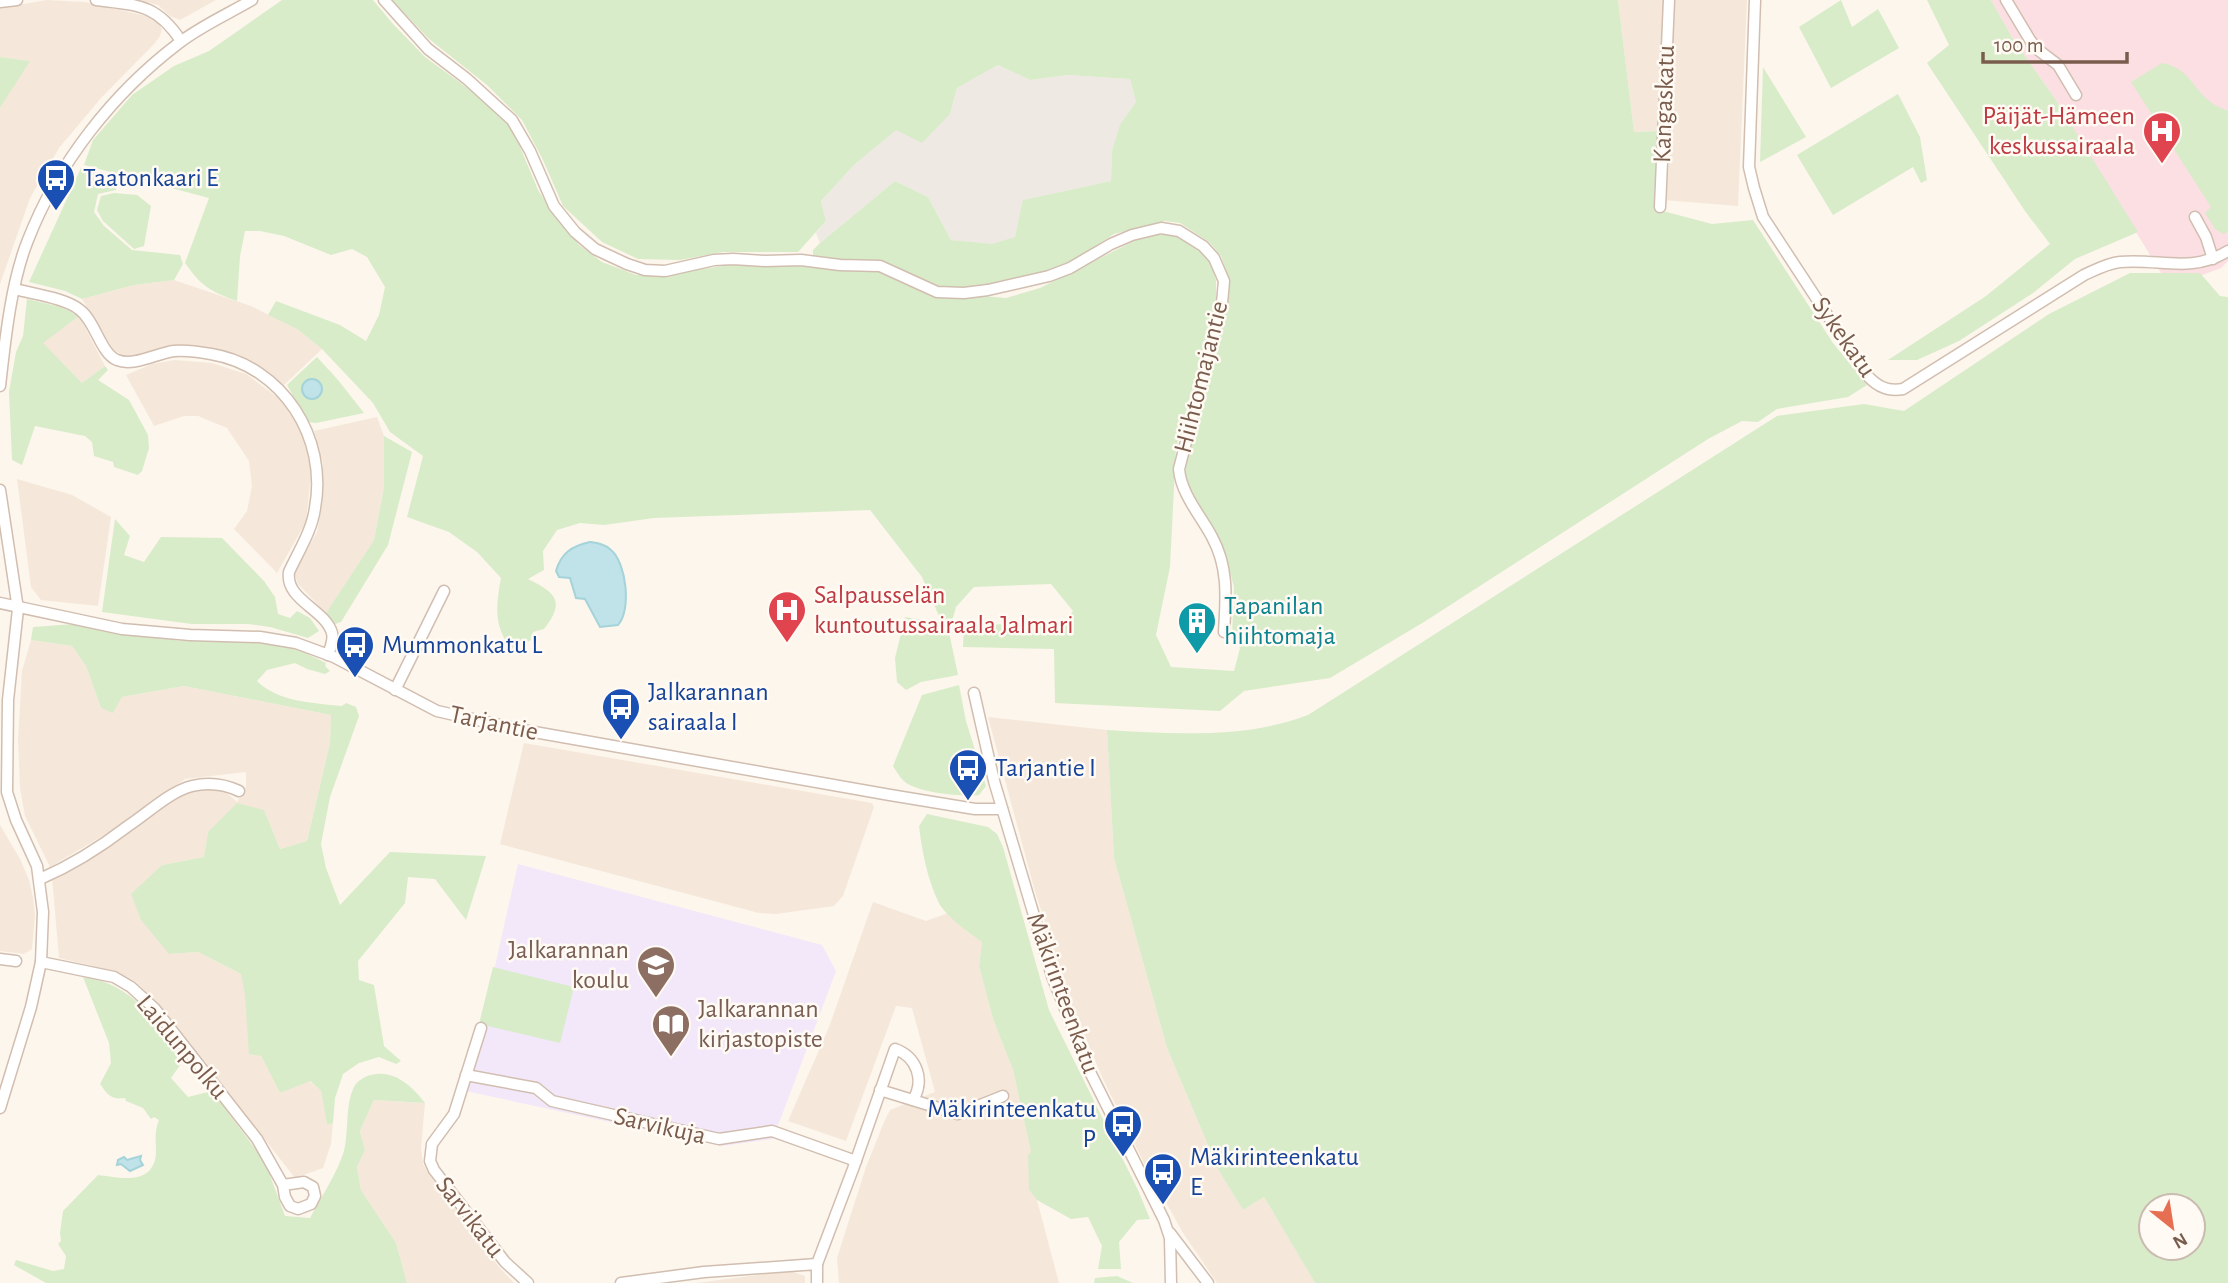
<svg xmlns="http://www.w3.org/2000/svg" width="2228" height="1283" font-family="'Alegreya Sans',sans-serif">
<rect width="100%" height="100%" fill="#fdf6ec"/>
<g fill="#f5e8da">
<path d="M 47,0 L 85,2 L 155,18 L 162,29 L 160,36 L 154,44 L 101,98 L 59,148 L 30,198 L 0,284 L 0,108 L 29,61 L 0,57 L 0,8 Z"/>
<path d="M 135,0 L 216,0 L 180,20 L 170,16 L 158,5 Z"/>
<path d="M 1618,0 L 1665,0 L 1659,131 L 1634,132 Z"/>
<path d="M 1674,0 L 1747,0 L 1738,206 L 1663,200 Z"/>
<path d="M 174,280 L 251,306 L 297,329 L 322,349 L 284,385 L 253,363 L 215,350 L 180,347 L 150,352 L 127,359 L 111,348 L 82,299 L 134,285 Z"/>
<path d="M 79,316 L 105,366 L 82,383 L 42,343 Z"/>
<path d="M 175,360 L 212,363 L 246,374 L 284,402 L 304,436 L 311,473 L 306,522 L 277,573 L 234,529 L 247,511 L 252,486 L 249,461 L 227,428 L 198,416 L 184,416 L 154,426 L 126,375 L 152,364 Z"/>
<path d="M 377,417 L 384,436 L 384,485 L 374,540 L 326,613 L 298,584 L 294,573 L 317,532 L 323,500 L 323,464 L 314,431 Z"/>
<path d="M 17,479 L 72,495 L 111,517 L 98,606 L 41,600 L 31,587 Z"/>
<path d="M 31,640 L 72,646 L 86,666 L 101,708 L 113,712 L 122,697 L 184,686 L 331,715 L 330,743 L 307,841 L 280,849 L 264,810 L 208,832 L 204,857 L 162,865 L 169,954 L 198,952 L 241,974 L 261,1056 L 280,1093 L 309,1081 L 321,1091 L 327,1125 L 333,1123 L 331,1144 L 323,1168 L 295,1178 L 159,1005 L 136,982 L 114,971 L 59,958 L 52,878 L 99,853 L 140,825 L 181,794 L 195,789 L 215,790 L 226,792 L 237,802 L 246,787 L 246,772 L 185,779 L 133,818 L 50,867 L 25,816 L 20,788 L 18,740 L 22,671 Z"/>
<path d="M 988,717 L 1107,730 L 1114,858 L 1167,1048 L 1219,1171 L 1243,1210 L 1264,1197 L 1315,1283 L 1217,1283 L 1183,1233 L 1145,1165 L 1103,1079 L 1070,1001 L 1034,888 Z"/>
<path d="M 524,743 L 872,803 L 874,807 L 843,896 L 834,906 L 776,914 L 759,913 L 500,844 Z"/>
<path d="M 0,825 L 20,859 L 29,880 L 33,897 L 35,915 L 32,949 L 24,954 L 0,951 Z"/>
<path d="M 873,902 L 926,921 L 948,913 L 969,933 L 982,942 L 979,966 L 993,1019 L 1013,1070 L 1031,1152 L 1029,1190 L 1037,1200 L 1059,1283 L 839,1283 L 837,1258 L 866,1167 L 884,1122 L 890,1110 L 935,1092 L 912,1008 L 896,1006 L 846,1141 L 788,1121 L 829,1027 Z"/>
<path d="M 374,1100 L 425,1103 L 421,1149 L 423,1164 L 430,1176 L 499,1267 L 514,1283 L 407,1283 L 396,1243 L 361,1190 L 357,1167 L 365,1150 L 360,1131 Z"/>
<path d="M 790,1271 L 805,1276 L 805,1283 L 696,1283 Z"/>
</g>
<path fill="#efe9e4" d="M 998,65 L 1030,80 L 1068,75 L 1130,79 L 1136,102 L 1112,151 L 1111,181 L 1024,200 L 1015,237 L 992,245 L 951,240 L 928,197 L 895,181 L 820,243 L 816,233 L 826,221 L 821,201 L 854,165 L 896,129 L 950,114 L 957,88 Z"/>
<path fill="#f3e8fa" d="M 518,864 L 822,945 L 836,971 L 773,1139 L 722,1146 L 456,1089 L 481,1028 Z"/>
<path fill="#fbdfe3" d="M 1991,0 L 2228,0 L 2228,261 L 2221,268 L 2189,280 L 2161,273 L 2054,97 L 2013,39 Z"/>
<g fill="#d8ecc9" fill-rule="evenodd">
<path d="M 282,0 L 373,0 L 393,24 L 425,57 L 496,109 L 513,130 L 538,190 L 559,222 L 579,245 L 602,262 L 636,275 L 658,275 L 731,265 L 766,267 L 802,265 L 877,271 L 934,296 L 964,298 L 982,296 L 1006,298 L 1040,288 L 1146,235 L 1174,235 L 1192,245 L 1210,261 L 1216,280 L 1216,303 L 1176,448 L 1170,567 L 1156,635 L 1171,667 L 1234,671 L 1240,648 L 1232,635 L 1234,587 L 1224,550 L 1185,478 L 1186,450 L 1227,303 L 1230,282 L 1221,256 L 1209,242 L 1180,223 L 1165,221 L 1114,234 L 1074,260 L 1040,273 L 964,291 L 938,289 L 880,263 L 841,261 L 813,256 L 813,250 L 820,243 L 895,181 L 928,197 L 951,240 L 992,244 L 1015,237 L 1023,200 L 1111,181 L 1112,151 L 1120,125 L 1136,102 L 1130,79 L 1068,75 L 1030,80 L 998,65 L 957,88 L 950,114 L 922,143 L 896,130 L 854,165 L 821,201 L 826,221 L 798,252 L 723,252 L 680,260 L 638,259 L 602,242 L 563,206 L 543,160 L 522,120 L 487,85 L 429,39 L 392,0 L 1618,0 L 1634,132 L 1659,131 L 1659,210 L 1712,224 L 1753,220 L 1833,343 L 1867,385 L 1848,397 L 1777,409 L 1758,422 L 1742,421 L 1708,439 L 1424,622 L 1330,678 L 1244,691 L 1220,711 L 1055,703 L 1054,649 L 963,647 L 964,625 L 1063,623 L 1073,611 L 1051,584 L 974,587 L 956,607 L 949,632 L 958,675 L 921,682 L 906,690 L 897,682 L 895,658 L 905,617 L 942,623 L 922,577 L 870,510 L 654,518 L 604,525 L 580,523 L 557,530 L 543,551 L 544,570 L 528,579 C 557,593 565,602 544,629 L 533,632 L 531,640 L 512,650 C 493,626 496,606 501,578 L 477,552 L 449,532 L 407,517 L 423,456 L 390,432 L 373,403 L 322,349 L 297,329 L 268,315 L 276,301 L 340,325 L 366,341 L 379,315 L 385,287 L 367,257 L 352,249 L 331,255 L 284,236 L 260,231 L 245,231 L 240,256 L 237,301 C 211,292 201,286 185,263 L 209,198 L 84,165 L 93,140 L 132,95 L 174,66 L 209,51 Z"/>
<path d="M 1841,0 L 1852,27 L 1878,9 L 1899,48 L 1831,88 L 1799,27 Z"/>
<path d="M 1927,0 L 1991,0 L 2013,39 L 2054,97 L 2138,232 L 2075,259 L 2033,293 L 1959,341 L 1917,360 L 1888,360 L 1986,296 L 2050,244 L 2025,211 L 1927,63 L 1949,45 Z"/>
<path d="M 0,57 L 30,61 L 0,108 Z"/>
<path d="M 2162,63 C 2188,68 2190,84 2207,99 C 2213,105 2221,108 2228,111 L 2228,232 L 2223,234 L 2215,229 L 2205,213 L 2211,207 L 2131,82 Z"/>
<path d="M 1763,67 L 1806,137 L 1760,162 Z"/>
<path d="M 1898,94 L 1920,137 L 1927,180 L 1921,183 L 1913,167 L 1833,215 L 1797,155 Z"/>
<path d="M 81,168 L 119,178 L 116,190 L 98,194 L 94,212 L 104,226 L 132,250 L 180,255 L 183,264 L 174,280 L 134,285 L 82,299 L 65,291 L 29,282 Z"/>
<path d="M 114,193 L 137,195 L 151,206 L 144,246 L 134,249 L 103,221 L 97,210 L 101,196 Z"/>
<path d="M 2130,273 L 2200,273 L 2220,296 L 2228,297 L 2228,1283 L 1315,1283 L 1264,1197 L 1243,1210 L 1219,1171 L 1167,1048 L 1114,858 L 1107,730 C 1172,734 1246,739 1308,715 L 1777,416 L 1864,404 L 1904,411 L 2049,314 ZM 2193,1206 L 2193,1248 L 2151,1248 L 2151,1206 Z"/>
<path d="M 27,299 L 61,307 L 79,316 L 43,343 L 82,383 L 105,366 L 108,370 L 98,380 L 129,400 L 148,435 L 149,448 L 142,471 L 138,475 L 114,467 L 113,462 L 94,456 L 92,442 L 85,436 L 35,426 L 22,465 L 12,460 L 9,392 L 16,352 L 23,336 Z"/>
<path d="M 317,357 L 338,380 L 364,413 L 316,423 L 308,422 L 287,385 Z"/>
<path d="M 384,436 L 412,452 L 388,545 L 341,622 L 335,624 L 326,613 L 374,540 L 384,486 Z"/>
<path d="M 115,519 L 130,536 L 124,555 L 144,562 L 161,537 L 222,538 L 264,581 L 275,597 L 278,614 L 290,618 L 297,611 L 310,618 L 319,631 L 308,638 L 270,627 L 248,624 L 192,624 L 102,612 Z"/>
<path d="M 74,624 L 180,641 L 256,642 L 297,649 L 326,663 L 325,666 L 330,671 L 325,674 L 307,669 L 295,663 L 267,670 L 257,681 C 278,702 313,703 342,706 L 346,703 L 356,707 L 359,716 L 330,797 L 321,844 L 326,868 L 340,905 L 390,852 L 486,856 L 466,920 L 435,879 L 408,877 L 405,903 L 358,961 L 359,980 L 374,985 L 384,1046 L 401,1061 L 396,1064 L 379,1057 L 359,1063 L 343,1074 L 335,1098 L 333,1123 L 327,1125 L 321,1091 L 310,1081 L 280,1093 L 261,1056 L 249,1054 L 245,995 L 241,974 L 198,952 L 169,954 L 141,920 L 131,894 L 162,865 L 204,857 L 208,832 L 237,803 L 264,810 L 280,849 L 307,841 L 330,743 L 331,715 L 184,686 L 122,697 L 113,713 L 101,708 L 86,666 L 72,646 L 31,640 L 33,627 Z"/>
<path d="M 959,685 L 966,721 L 986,786 L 979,795 C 962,797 927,793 912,786 C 903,783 898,774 893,766 L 922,695 Z"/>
<path d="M 927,814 L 988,827 L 997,834 L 1003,847 L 1049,1010 L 1138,1190 L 1150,1219 L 1137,1220 L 1119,1242 L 1121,1269 L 1098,1269 L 1102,1246 L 1088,1217 L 1071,1219 L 1037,1200 L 1029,1190 L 1028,1155 L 1031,1152 L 1013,1070 L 993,1019 L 979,966 L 982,942 C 969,933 944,915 938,901 C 927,878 922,851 919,826 Z"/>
<path d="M 493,967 L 574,987 L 560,1043 L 479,1024 Z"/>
<path d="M 83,977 C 120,981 146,1007 168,1036 C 174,1044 178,1051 185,1058 L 171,1078 L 188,1097 L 212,1091 L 265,1162 L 285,1216 L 310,1218 C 321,1197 337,1174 344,1151 C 349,1130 345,1106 354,1087 C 357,1081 365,1076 371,1075 C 394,1069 412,1086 425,1103 L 374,1100 L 360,1131 L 365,1150 L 357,1167 L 361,1190 L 396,1243 L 407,1283 L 46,1283 L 14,1265 L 16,1260 L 53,1271 L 64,1269 L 66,1256 L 58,1244 L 61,1241 L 60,1233 L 63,1211 L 98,1175 C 115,1177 146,1185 154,1163 C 159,1151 152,1136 159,1120 L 154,1117 L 151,1119 L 143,1108 L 126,1101 L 125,1098 C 111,1100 108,1095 100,1084 L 111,1063 L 109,1043 Z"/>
<path d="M 1117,1276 L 1133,1283 L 1094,1283 L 1095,1278 Z"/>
</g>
<g fill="#bfe3e8" stroke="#a5d3da" stroke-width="2">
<circle cx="312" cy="389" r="10"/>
<path d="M 590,542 C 597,543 605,544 611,550 C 626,562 632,610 618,625 L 600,627 L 585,599 L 576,598 L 570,578 L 559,577 L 556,571 C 561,553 572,546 590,542 Z"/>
<path d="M 141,1156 L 140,1160 L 143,1165 L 130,1171 L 121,1164 L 117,1165 L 118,1160 L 124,1157 L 127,1160 Z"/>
</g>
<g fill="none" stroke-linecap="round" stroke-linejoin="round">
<defs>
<g id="street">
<path d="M 96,0 C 137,5 157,4 181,41"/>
<path d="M 384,0 L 428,49 L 467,79 L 512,120 L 530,151 L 554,206 L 575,232 L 595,249 L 627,264 L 645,270 L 665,271 L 714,260 L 733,259 L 765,261 L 801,260 L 840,265 L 880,266 L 937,292 L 964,293 L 988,290 L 1049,276 L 1070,268 L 1111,244 L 1132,235 L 1161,228 L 1179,231 L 1203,246 L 1214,258 L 1224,281 L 1222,303 L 1179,469 C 1181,494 1201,516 1212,537 C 1229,568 1226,599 1224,632"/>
<path d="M 1755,0 L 1749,167 L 1754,188 L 1763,217 L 1866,374 C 1876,386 1887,392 1903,389 L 2084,275 C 2095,270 2108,263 2120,262 C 2159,258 2190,274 2228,251"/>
<path d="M 2006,0 L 2030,40 L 2037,49 L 2058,65 L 2076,95"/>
<path d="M 0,2 L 17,0"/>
<path d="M 1660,207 L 1669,0"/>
<path d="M 2195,217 L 2206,237 L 2213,259"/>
<path d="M 15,289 C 33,294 66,298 80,310 C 95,321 101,354 117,360 C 134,367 157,353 174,351 C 185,350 200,352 211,354 C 283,366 328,438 315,508 C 312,531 298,552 289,572 C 285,600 325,609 332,633 C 334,640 330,648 328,655"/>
<path d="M 0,386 C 5,341 11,282 28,240 C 58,163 113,93 179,43 C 201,26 228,14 252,0"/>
<path d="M 0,490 L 18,609 L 8,700 L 7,792 L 16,820 L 37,866 L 43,912 L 41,962 L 31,1007 L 0,1108"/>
<path d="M 0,603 L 122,629 L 190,635 L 260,637 L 296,643 L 334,657 L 437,711 L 459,716 L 523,730 L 890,795 L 975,809 L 1002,809"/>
<path d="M 395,690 L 444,591"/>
<path d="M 974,693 L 994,781 L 1052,976 L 1091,1074 L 1164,1220 L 1170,1238 L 1171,1283"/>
<path d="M 40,879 C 70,866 102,846 128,826 C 148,813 169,792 192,786 C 209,782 224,784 239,791"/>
<path d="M 0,959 L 16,961"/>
<path d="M 41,962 L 114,977 L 131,987 L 155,1009 L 257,1139 L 283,1185 L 285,1197 L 290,1206 L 298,1209 L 311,1204 L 315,1196 L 313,1187 L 304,1182 L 283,1185"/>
<path d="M 481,1028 L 454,1114 L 432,1144 L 430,1161 L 434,1170 L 505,1262 L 528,1283"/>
<path d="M 466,1075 L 536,1088 L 552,1101 L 719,1139 L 772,1131 L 856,1161"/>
<path d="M 880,1090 L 958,1114 L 1003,1096"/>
<path d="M 1170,1233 L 1208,1283"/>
<path d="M 817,1264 L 853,1169 L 895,1049 C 917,1057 925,1080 913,1100"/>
<path d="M 621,1283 L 704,1272 L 817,1264 L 817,1283"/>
</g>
</defs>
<use href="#street" stroke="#d1beb0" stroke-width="13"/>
<use href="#street" stroke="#fff" stroke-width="10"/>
</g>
<defs>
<symbol id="hospital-pin" viewBox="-11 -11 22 30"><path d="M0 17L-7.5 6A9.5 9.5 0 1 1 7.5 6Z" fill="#e0444e" stroke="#fffaf3"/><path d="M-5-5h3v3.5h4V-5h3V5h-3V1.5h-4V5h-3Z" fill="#fff"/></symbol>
<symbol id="bus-pin" viewBox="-11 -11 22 30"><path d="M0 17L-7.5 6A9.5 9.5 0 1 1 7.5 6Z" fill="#1a4fb4" stroke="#fffaf3"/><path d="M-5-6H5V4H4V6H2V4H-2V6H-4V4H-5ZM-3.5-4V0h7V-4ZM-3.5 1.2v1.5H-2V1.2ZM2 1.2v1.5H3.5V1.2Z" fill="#fff"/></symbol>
<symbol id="building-pin" viewBox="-11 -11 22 30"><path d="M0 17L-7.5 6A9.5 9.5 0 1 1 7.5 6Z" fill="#0f9aa8" stroke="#fffaf3"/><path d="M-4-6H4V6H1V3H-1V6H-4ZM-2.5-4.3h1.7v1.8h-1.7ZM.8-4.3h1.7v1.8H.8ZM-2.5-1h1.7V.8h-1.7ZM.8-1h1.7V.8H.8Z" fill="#fff"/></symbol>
<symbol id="school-pin" viewBox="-11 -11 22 30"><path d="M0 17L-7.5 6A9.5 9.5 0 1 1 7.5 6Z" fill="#8d6e63" stroke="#fffaf3"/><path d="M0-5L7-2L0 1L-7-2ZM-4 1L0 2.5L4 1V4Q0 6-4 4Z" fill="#fff"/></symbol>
<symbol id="library-pin" viewBox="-11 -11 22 30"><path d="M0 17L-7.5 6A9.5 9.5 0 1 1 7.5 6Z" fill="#8d6e63" stroke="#fffaf3"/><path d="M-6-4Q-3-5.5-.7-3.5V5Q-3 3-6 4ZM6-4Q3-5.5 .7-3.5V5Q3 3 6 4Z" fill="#fff"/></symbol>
</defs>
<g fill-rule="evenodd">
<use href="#hospital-pin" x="2140" y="109" width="44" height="60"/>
<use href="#bus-pin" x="34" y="156" width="44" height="60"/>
<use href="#hospital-pin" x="765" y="588" width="44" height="60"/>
<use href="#building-pin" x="1175" y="599" width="44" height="60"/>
<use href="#bus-pin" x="333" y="623" width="44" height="60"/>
<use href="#bus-pin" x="599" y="685" width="44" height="60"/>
<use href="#bus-pin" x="946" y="746" width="44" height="60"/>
<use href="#school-pin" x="634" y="943" width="44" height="60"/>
<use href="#library-pin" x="649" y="1002" width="44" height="60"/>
<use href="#bus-pin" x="1101" y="1102" width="44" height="60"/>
<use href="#bus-pin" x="1141" y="1150" width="44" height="60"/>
</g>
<g text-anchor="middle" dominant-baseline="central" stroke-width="5" stroke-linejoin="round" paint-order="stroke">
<g font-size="26" fill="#7a5c4d" stroke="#fffaf3">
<text transform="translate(1664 104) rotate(-88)">Kangaskatu</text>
<text transform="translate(1844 337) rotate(55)">Sykekatu</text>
<text transform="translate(1201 377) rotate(-76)">Hiihtomajantie</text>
<text transform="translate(494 723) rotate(12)">Tarjantie</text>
<text transform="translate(1063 993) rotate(70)">Mäkirinteenkatu</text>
<text transform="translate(182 1047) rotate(50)">Laidunpolku</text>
<text transform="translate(660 1126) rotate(13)">Sarvikuja</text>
<text transform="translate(470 1217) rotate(52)">Sarvikatu</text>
</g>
<g font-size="26" fill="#be3a42" stroke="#fffaf3" text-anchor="end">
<text x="2135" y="116">Päijät-Hämeen<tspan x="2135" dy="30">keskussairaala</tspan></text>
<text x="814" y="595" text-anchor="start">Salpausselän<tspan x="814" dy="30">kuntoutussairaala Jalmari</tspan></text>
</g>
<g font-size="26" fill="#164399" stroke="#fffaf3" text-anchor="start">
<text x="83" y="178">Taatonkaari E</text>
<text x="382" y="645">Mummonkatu L</text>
<text x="648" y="692">Jalkarannan<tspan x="648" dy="30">sairaala I</tspan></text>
<text x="995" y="768">Tarjantie I</text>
<text x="1096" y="1109" text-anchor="end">Mäkirinteenkatu<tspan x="1096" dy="30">P</tspan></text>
<text x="1190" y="1157">Mäkirinteenkatu<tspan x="1190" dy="30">E</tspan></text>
</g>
<g font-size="26" fill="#0d838f" stroke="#fffaf3" text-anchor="start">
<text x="1224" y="606">Tapanilan<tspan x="1224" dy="30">hiihtomaja</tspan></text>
</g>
<g font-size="26" fill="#785e54" stroke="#fffaf3" text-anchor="end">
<text x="629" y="950">Jalkarannan<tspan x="629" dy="30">koulu</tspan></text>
<text x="698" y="1009" text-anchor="start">Jalkarannan<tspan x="698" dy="30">kirjastopiste</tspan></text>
</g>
</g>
<g transform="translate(2172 1227) rotate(150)"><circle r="33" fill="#fffaf3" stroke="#cabbb1" stroke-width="2"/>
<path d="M0-5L12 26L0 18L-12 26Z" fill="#e76f51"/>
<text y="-10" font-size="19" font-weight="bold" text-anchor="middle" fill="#7a5c4d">N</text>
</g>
<path d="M1983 52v10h144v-10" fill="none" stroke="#7a5c4d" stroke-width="3.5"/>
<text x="1994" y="52" font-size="21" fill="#7a5c4d" stroke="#fffaf3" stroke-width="5" paint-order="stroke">100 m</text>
</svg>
